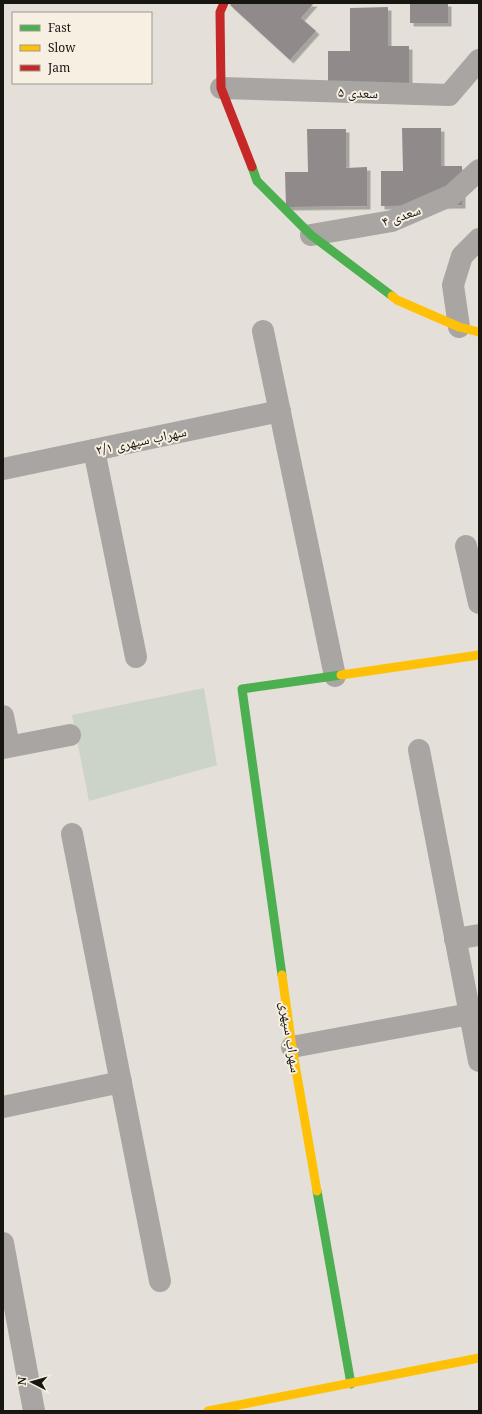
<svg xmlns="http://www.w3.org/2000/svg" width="482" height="1414" font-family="'Noto Serif','Noto Naskh Arabic',serif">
<defs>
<filter id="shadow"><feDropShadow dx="3.5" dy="3.5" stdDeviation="0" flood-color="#0004"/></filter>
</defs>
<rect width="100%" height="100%" fill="#e4e0d9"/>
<path fill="#ccd3c7" d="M 204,688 L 217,765 L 89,801 L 72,715 Z"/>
<g fill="#908a8b" filter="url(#shadow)">
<path d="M 232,3 L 314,3 L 301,18 L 316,31 L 290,60 L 230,5 Z"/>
<rect x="410" y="3" width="38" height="20"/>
<path d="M 388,7 L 388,46 L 409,46 L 409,85 L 328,86 L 328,51 L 350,51 L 350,8 Z"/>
<path d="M 402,128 L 441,128 L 441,166 L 462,166 L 462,205 L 381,206 L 381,171 L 403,171 Z"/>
<path d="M 307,129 L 346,129 L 346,168 L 367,167 L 367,206 L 286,207 L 285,172 L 308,172 Z"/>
</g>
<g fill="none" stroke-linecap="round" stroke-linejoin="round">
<g stroke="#a8a5a3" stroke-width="22">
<path d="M 221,88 L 449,95 L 479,60"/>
<path d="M 311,235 L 392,221 L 452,195 L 479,170"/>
<path d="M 459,327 L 453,285 L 462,256 L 479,239"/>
<path d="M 263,331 L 335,676"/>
<path d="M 94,450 L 136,657"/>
<path d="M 3,469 L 280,411"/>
<path d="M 466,546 L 479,603"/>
<path d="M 3,716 L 9,746"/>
<path d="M 3,748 L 70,735"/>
<path d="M 419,750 L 479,1061"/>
<path d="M 72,834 L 160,1281"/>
<path d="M 455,939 L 479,935"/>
<path d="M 292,1047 L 470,1014"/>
<path d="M 3,1107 L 121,1082"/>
<path d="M 3,1243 L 34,1411"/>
</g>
<g stroke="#4caf50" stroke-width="9">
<path d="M 252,167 L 257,181 L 311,235 L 392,296"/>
<path d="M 282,975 L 242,689 L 341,675"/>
<path d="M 317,1191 L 351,1384"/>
</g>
<g stroke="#ffc107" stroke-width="9">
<path d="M 392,296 L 397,300 L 459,327 L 479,332"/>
<path d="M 341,675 L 479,655"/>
<path d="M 282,975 L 292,1047 L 317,1191"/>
<path d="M 208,1411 L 479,1358"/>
</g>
<path stroke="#c62828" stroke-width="9" d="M 224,3 L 220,12 L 221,88 L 252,167"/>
</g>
<g text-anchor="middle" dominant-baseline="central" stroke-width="4" stroke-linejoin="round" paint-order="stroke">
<g font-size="14" fill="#181611" stroke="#f6efe2">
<text transform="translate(358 92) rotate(2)">سعدی ۵</text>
<text transform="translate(401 215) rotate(-19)">سعدی ۴</text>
<text transform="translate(141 440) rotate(-12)">سهراب سپهری ۲/۱</text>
<text transform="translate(291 1037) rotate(81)">سهراب سپهری</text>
</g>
</g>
<rect width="482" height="1414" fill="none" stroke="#181611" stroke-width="8"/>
<rect x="12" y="12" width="140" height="72" fill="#f6efe2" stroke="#9d988e"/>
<rect x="20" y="25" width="20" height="6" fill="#4caf50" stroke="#9d988e"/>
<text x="48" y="32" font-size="12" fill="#181611">Fast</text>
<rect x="20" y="45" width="20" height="6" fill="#ffc107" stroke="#9d988e"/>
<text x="48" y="52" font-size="12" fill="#181611">Slow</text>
<rect x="20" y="65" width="20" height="6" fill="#c62828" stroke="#9d988e"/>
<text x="48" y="72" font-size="12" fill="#181611">Jam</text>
<g transform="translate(32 1382) rotate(276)" stroke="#f6efe2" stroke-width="3" paint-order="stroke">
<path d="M0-3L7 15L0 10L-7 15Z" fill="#181611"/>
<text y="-6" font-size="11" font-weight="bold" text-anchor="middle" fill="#181611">N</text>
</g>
</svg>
